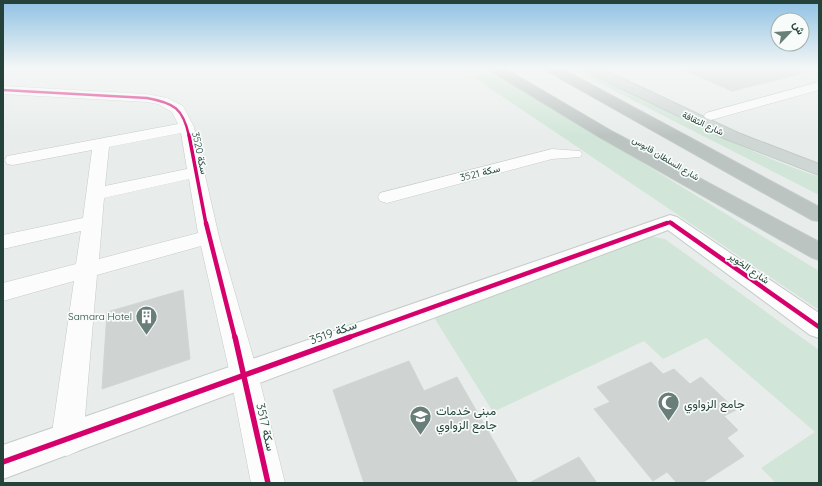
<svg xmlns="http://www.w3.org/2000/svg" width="822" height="486" font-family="Quicksand,Vazirmatn,sans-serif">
<rect width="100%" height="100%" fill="#e8edeb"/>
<g fill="#d1e6d8">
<path d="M 460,68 L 488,68 L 819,271 L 819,310 Z"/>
<path d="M 570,68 L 583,68 C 661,106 737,149 819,177 L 819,195 Z"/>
<path d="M 650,236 L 665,239 L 819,350 L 819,483 L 776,483 L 761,468 L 815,432 L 706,338 L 663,359 L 644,341 L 493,412 L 433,316 Z"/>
</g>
<g fill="#cfd4d2" stroke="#d1d6d4">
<path d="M 679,68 L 801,68 L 801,74 L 732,91 Z"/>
<path d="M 183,290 L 190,359 L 102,389 L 107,312 Z"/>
<path d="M 409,361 L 424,391 L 457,377 L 518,483 L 364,483 L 333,390 Z"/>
<path d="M 651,362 L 663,374 L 674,369 L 690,384 L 701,377 L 736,410 L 724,416 L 738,430 L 727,438 L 744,456 L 702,483 L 677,483 L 667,472 L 653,481 L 594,409 L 610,402 L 597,387 Z"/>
<path d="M 579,457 L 597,483 L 529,483 Z"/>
</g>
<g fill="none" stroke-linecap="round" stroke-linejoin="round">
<defs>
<g id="street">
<path d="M 819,82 L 819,90 L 711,120 L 706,119 L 704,116 L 706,113 Z"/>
<path d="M 3,86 L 147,94 L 167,98 L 183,106 L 194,127 L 219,237 L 258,374 L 285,483 L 251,483 L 230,374 L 201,246 L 97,275 L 83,440 L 78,451 L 67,456 L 56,451 L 51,440 L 74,281 L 3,301 L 3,283 L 76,264 L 81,231 L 3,249 L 3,235 L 83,218 L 92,150 L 13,165 L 7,164 L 5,160 L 7,156 L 13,155 L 178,124 L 172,112 L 158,104 L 147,102 L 3,94 ZM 181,133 L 187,169 L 105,186 L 109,147 ZM 189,179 L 198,233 L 99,259 L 104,198 Z"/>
<path d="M 552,149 L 580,151 L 582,154 L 580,157 L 552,159 L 387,203 L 380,201 L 378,197 L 380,193 Z"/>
</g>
<path id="secondary" d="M 670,215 L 677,217 L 819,313 L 819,338 L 810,335 L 668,230 L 3,479 L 3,445 Z"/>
<path id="primary" d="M 584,68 L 600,68 L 738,133 L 819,164 L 819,175 L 726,139 L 586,71 Z"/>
<g id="highway">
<path d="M 489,68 L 504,68 L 613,132 L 819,242 L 819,260 L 811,257 L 601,138 L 491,71 Z"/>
<path d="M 545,68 L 560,68 L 819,207 L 819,221 L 812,220 L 547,71 Z"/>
</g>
</defs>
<use href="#street" stroke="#c5cac8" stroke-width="1"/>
<use href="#secondary" stroke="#c3cbc8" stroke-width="2"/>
<use href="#primary" stroke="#c3ccc9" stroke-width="2"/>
<use href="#highway" stroke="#c3ccc9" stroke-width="2"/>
<use href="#street" fill="#fcfcfc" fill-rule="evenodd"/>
<use href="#secondary" fill="#fcfcfc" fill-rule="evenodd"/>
<use href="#primary" fill="#cfd7d5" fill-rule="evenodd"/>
<use href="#highway" fill="#bcc4c2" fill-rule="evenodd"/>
<defs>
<path id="cycleway-far3" d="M 3,90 L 147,98 C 174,103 183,108 189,136"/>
<g id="cycleway-far2">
<path d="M 189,135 L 206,224"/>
<path d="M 665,224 L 670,222 L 673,224"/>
</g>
<g id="cycleway-far1">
<path d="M 206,223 L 235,338"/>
<path d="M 671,223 L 819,327"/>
<path d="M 347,338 L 667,223"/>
</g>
<g id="cycleway">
<path d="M 235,337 L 268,483"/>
<path d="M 3,462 L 350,337"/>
</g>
</defs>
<use href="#cycleway-far3" stroke="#f7fbf9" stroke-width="4"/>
<use href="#cycleway-far2" stroke="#f7fbf9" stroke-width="5.5"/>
<use href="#cycleway-far1" stroke="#f7fbf9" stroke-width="7"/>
<use href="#cycleway" stroke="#f7fbf9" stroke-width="8"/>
<use href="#cycleway-far3" stroke="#d6006c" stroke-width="2.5"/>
<use href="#cycleway-far2" stroke="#d6006c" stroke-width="3.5"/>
<use href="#cycleway-far1" stroke="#d6006c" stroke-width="4.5"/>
<use href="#cycleway" stroke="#d6006c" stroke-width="5.5"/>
</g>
<linearGradient id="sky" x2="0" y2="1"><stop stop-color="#8fc1e3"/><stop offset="0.5" stop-color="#f5f7f6"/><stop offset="1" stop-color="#f5f7f6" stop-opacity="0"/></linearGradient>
<rect width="822" height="136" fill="url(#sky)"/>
<defs>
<symbol id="building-pin" viewBox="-11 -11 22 30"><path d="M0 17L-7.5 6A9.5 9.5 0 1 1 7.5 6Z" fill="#697e78" stroke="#f7fbf9"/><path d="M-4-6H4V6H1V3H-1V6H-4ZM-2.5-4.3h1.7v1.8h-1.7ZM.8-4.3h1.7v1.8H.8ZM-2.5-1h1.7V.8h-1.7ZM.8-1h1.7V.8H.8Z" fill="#fff"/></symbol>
<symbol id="mosque-pin" viewBox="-11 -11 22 30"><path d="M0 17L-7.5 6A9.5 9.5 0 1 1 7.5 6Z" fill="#697e78" stroke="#f7fbf9"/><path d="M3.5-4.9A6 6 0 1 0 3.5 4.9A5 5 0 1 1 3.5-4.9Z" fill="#fff"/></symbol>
<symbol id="university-pin" viewBox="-11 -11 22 30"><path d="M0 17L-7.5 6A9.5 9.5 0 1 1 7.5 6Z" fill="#697e78" stroke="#f7fbf9"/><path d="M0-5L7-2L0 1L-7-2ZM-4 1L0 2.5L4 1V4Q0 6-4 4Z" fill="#fff"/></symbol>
</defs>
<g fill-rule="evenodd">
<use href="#building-pin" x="134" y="304" width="25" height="34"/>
<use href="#mosque-pin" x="656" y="390" width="25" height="34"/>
<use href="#university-pin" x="408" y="404" width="25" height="34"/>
</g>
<g text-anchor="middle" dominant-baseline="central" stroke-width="3.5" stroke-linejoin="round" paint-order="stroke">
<g font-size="9" fill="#24423a" stroke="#f7fbf9">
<text transform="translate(703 123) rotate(25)">شارع الثقافة</text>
<text transform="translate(666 158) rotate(31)">شارع السلطان قابوس</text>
</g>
<g font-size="10" fill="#24423a" stroke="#f7fbf9">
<text transform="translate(200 153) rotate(78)">سكة 3520</text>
<text transform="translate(480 173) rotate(-14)">سكة 3521</text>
<text transform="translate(749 268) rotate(35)">شارع الخوير</text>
</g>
<g font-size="10" fill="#24423a" stroke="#f7fbf9" text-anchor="end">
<text x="132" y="316">Samara Hotel</text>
</g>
<g font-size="12" fill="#24423a" stroke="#f7fbf9">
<text transform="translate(333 332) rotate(-20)">سكة 3519</text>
<text transform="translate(266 427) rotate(77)">سكة 3517</text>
</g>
<g font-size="12" fill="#24423a" stroke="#f7fbf9" text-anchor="start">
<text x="684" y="403">جامع الزواوي</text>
<text x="436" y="410">مبنى خدمات<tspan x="436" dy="14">جامع الزواوي</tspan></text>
</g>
</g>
<rect width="822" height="486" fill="none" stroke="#24423a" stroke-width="8"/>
<g transform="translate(790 32) rotate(65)"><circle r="19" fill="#f7fbf9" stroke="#a3b1ad"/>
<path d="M0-3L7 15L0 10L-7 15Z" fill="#697e78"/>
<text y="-6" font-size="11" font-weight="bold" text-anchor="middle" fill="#24423a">ش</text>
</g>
</svg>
